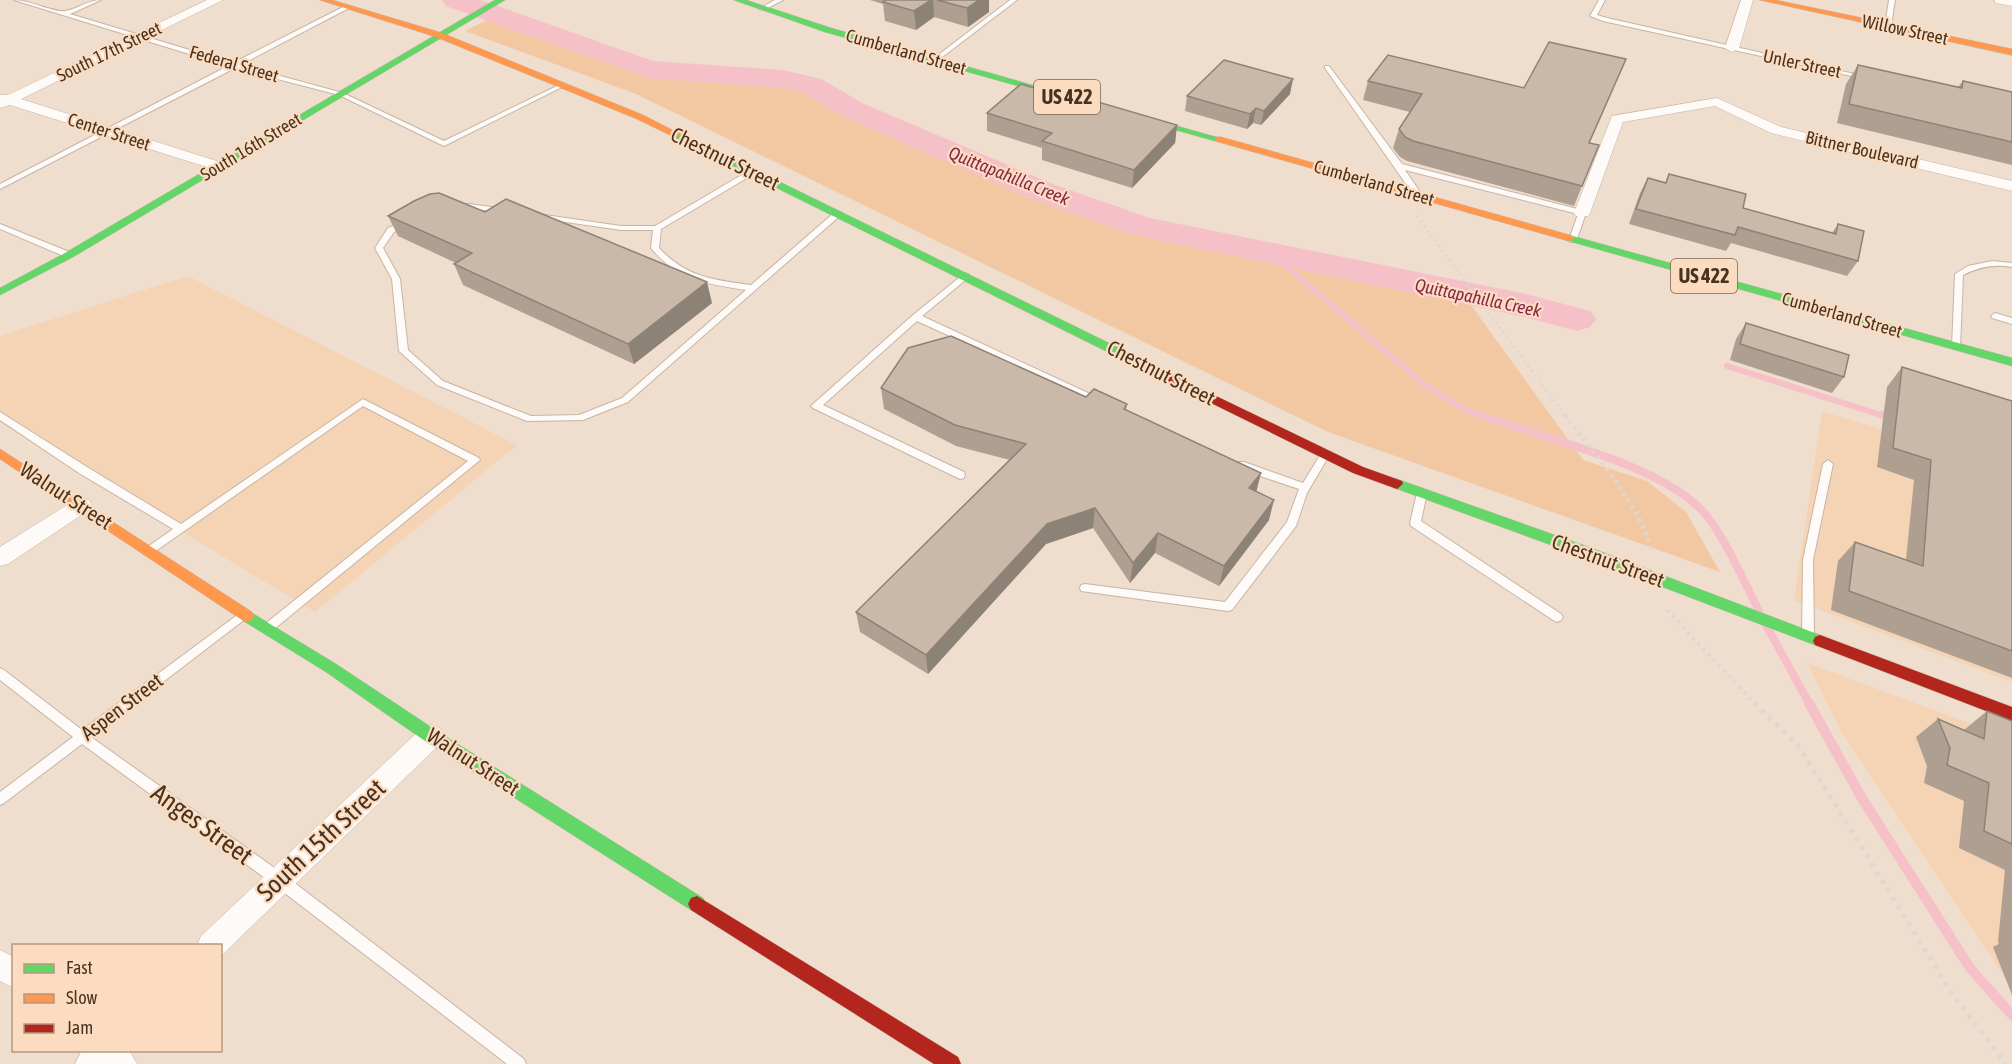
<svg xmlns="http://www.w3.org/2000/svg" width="2012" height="1064" font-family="'Asap Condensed',sans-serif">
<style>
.built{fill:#f5d3b5}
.green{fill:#f2c8a3}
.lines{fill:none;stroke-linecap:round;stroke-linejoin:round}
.stream-far2{stroke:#f5c0c7;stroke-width:6}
.stream-far1{stroke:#f5c0c7;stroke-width:8}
.stream{stroke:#f5c0c7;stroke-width:10}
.river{fill:#f5c0c7;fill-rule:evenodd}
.lane-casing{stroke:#c6b5a5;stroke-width:2}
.street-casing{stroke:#c6b5a5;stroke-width:1}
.fast-casing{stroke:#c6b5a5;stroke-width:1}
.slow-casing{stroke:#c6b5a5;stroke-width:1}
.jam-casing{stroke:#c6b5a5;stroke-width:1}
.path-far2{stroke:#ddd8d3;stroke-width:3;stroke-dasharray:2 4;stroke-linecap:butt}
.path-far1{stroke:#ddd8d3;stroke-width:4;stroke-dasharray:3 4.5;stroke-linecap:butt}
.path{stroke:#ddd8d3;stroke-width:4.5;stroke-dasharray:4 6;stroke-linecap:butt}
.lane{fill:#fdfaf8;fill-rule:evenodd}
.street{fill:#fdfaf8;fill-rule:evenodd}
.fast{fill:#63d668;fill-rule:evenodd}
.slow{fill:#ff974d;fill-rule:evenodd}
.jam{fill:#b3261e;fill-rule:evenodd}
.wall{fill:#ae9f91}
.shaded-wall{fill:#8d8276}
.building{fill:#cab9a9;stroke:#8d8276;stroke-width:1.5}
.labels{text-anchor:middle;stroke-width:4.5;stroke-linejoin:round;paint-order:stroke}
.far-street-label{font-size:18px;fill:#483320;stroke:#fcdcc0}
.far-water-label{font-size:18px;font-style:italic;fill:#862749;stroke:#fcdcc0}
.shield{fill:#fcdcc0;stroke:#7e6650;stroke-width:1.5}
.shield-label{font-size:20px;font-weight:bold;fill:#483320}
.street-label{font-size:21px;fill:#483320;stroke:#fcdcc0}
.near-street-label{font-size:26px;fill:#483320;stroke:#fcdcc0}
</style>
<rect width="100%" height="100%" fill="#efddcd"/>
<g class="built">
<polygon points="188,276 517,445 315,612 0,422 0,336"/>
<polygon points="1822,411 2012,471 2012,682 1794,600"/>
<polygon points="1807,663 2012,739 2012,986 2002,973 1842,733"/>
</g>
<polygon class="green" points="491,18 644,73 786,84 801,88 847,114 1045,200 1138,232 1468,301 1583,460 1647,481 1686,512 1720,572 1328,432 636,94 465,31"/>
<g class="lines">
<g class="stream-far2">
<polyline points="1272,254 1425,385 1462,408 1485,417"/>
<polyline points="1727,366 1887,417"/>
</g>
<g class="stream-far1">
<path d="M 1481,415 C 1542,438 1665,465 1706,515 C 1726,540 1744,581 1759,611"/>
<polyline points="1882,415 1891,418"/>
<polyline points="1767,627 1810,705"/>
</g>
<polyline class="stream" points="1809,703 1863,800 1970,968 2012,1015"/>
<polygon class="river" points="442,0 480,0 653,61 783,70 821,79 864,104 1055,185 1150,218 1526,294 1590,311 1596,319 1590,327 1577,331 1525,317 1130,234 1031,199 842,116 802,92 783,88 649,78 446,6"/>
<defs>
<g id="lane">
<path d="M 14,0 C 29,0 55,13 65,11 C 78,9 87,0 101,0 L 70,14 L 233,63 L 345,6 L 349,6 L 349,8 L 240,65 L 343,93 L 444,141 L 561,84 L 566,85 L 444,146 L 339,95 L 235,68 L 0,189 L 0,184 L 228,66 Z"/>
<polygon points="775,0 783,0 764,10 759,9"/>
<polygon points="1010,0 1017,0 937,61 933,61 933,59"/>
<polygon points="1599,0 1605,0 1597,15 1607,18 1868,77 1865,79 1603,21 1590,16"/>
<polygon points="1889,0 1895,0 1891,26 1888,28 1885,26"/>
<polygon points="1325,66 1329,66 1402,164 1585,211 1586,213 1576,242 1570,242 1569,240 1578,214 1405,170 1422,195 1421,197 1415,197 1325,68"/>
<path d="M 750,170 L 757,172 L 661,229 L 659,248 C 686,277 713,280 751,285 L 835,212 L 841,212 L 842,214 L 628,402 L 583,420 L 527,421 L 437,385 L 399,351 L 392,279 L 375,248 L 388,228 L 406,221 L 409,221 L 409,225 L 394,232 L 383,248 L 400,279 L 408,350 L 443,381 L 531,416 L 579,415 L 622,398 L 746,290 C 707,284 677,280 651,248 L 653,230 L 621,230 L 538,218 L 534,216 L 538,214 L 621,226 L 655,226 Z"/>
<polygon points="469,204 505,209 509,211 505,213 469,208 455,210 451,208 455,206"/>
<polygon points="0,224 72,253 73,255 69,257 66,257 0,229"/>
<path d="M 1992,261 L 2012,263 L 2012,267 C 1995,264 1979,267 1963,275 L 1960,347 L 1959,349 L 1953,349 L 1952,347 L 1955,274 L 1968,266 Z"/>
<polygon points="965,273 968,274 968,278 922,316 1103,400 1105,402 1100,405 1097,404 917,321 823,405 964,472 965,475 964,478 960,479 813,408 811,406 913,315"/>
<polygon points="1995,313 2012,318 2012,324 1992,318 1991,316"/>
<polygon points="363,399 479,458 480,460 273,630 269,632 265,630 263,627 265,624 468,461 363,406 150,555 146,554 145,551 146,548 173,529 79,473 0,420 0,412 87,467 181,524"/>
<polygon points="1325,451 1330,454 1307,493 1296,526 1232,610 1228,611 1081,591 1080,588 1081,585 1085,584 1225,602 1287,522 1299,489 1236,468 1235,465 1236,462 1244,462 1303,483 1322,452"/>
<polygon points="1828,460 1833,464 1813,560 1814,636 1812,639 1808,641 1804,639 1802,636 1803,560 1823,464"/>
<polygon points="1422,489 1427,493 1421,521 1561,614 1563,617 1561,620 1557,622 1553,620 1411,526 1410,523 1417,493"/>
<polygon points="244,610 248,611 250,614 248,617 91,737 283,874 524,1059 526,1064 507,1064 273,884 82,744 4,803 0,805 0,792 73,737 0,680 0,668 4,670 82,730"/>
</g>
<g id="street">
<polygon points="207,0 223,0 21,99 223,163 225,166 223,169 213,169 10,105 0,108 0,95 8,95"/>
<polygon points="1741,0 1753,0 1739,48 1732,52 1725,48"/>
<polygon points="1994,0 2012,0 2012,6 1996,3"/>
<polygon points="1717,98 1781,127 2012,181 2012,191 1771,133 1715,106 1623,122 1590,213 1588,216 1576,216 1574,213 1612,116"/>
<polygon points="82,497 89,500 92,505 89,510 8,564 0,566 0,547 75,500"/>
<polygon points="431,725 440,728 443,736 440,744 221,956 220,946 197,946 201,936 422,728"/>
<polygon points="0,950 14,957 14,988 0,981"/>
<polygon points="82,1050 129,1050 137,1064 75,1064"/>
</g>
<g id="fast">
<polygon points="495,0 505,0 73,257 0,295 0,288 65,253"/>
<polygon points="734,0 746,0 831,28 1223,139 1215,141 825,32"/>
<polygon points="674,133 680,133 1164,370 1166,373 1164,376 1156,376 674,137"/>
<polygon points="1569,235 2012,358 2012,366 1565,240 1564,238"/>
<polygon points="1397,479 1594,549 1825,637 1827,641 1825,645 1820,647 1815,645 1584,557 1392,487 1391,484 1392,481"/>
<polygon points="247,610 336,664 437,731 703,898 706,904 703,910 697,912 691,910 425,741 326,672 242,620 240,616 242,612"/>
</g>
<g id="slow">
<polygon points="320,0 332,0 442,33 643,115 682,135 674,137 637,119 436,37"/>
<polygon points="1760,0 1775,0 2012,49 2012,55"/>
<polygon points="1215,137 1221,137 1573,236 1574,238 1569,241 1565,240 1215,141"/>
<polygon points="0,449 252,612 254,616 252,620 247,622 242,620 0,459"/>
</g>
<g id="jam">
<polygon points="1160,369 1363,467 1402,481 1403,484 1397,489 1353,473 1156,376 1154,373 1156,370"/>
<polygon points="1820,635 2012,707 2012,721 1815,645 1813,641 1815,637"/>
<polygon points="697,896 958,1057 961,1064 934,1064 691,910 688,904 691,898"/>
</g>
</defs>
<use href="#lane" class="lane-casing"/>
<use href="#street" class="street-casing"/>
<use href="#fast" class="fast-casing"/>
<use href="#slow" class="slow-casing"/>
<use href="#jam" class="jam-casing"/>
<polyline class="path-far2" points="1417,216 1566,417"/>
<g class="path-far1">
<path d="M 1565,415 C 1595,456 1640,503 1652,553"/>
<polyline points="1667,610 1756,705"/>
</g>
<polyline class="path" points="1754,703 1798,745 1953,995 2006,1064"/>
<use href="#lane" class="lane"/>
<use href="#street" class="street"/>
<use href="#fast" class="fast"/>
<use href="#slow" class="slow"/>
<use href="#jam" class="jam"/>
</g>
<g class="wall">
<polygon points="870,0 989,0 989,12 968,27 934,17 916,30 885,21 883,4"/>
<polygon points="1388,55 1589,143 1582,186 1574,206 1407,161 1400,157 1393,148 1399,129 1410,112 1363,100 1368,81"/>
<polygon points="1858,65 1958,87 1963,81 2012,92 2012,165 1837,123 1846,84"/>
<polygon points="1290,94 1261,125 1253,123 1247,129 1185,111 1187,96"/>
<polygon points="987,113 1177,125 1175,143 1132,188 1042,160 1042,148 987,131"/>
<polygon points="1669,174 1743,208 1832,233 1838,224 1858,261 1847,276 1731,243 1726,251 1629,224 1640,193 1648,178 1665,183"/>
<polygon points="485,212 712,303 634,364 463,285 454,264 456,263 398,236 388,216"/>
<polygon points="1746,323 1844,377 1832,393 1730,360 1736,339"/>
<polygon points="1902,367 2012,401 2012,678 1831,610 1838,561 1855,542 1906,560 1914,480 1877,467 1887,387"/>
<polygon points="881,388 1086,397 1127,404 1126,410 1256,491 1269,520 1219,586 1155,553 1130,583 1093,528 1046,544 928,674 860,632 856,612 1010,460 956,446 884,409"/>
<polygon points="1987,711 2012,721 2012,995 1993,947 1999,944 1998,942 2005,870 1959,848 1964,801 1924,783 1927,766 1916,737 1938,719 1964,730"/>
</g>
<g class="shaded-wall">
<polygon points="931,0 933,0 934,17 916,30 914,11"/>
<polygon points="979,0 989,0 989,12 968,27 967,8"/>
<polygon points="1293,79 1290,94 1261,125 1264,111"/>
<polygon points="1256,108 1253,123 1247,129 1250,114"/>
<polygon points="1177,125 1175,143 1132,188 1134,170"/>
<polygon points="707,282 712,303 634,364 628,344"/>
<polygon points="1261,473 1256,493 1249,488"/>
<polygon points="1274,500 1269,520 1219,586 1224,566"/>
<polygon points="1095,508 1093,528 1046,544 928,674 926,655 1047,524"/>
<polygon points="1158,533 1155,553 1130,583 1133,563"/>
</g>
<g class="building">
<polygon points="886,0 931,0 914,11 883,2"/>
<polygon points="937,0 979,0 967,8"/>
<polygon points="1549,42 1626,59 1589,143 1599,145 1582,186 1413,141 1405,137 1399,129 1422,94 1368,81 1388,55 1524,88"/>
<polygon points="1224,60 1293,79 1264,111 1256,108 1250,114 1187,96"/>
<polygon points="1858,65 1962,88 1963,81 2012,92 2012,142 1849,104"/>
<polygon points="1021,84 1084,103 1088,99 1177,125 1134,170 1042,141 1052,133 987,113"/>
<polygon points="1669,174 1746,194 1743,208 1836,234 1838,224 1864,231 1858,261 1738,227 1735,235 1636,209 1648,178 1666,183"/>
<polygon points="439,193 485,212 506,199 707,282 628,344 454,264 472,253 388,216 414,201 430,194"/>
<polygon points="1746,323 1849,355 1844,377 1740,344"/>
<polygon points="951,336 1086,397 1094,389 1127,404 1124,409 1261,473 1249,488 1274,500 1224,566 1158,533 1133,563 1095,508 1047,524 926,655 856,612 1026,444 955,425 881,388 908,348"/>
<polygon points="1902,367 2012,401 2012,651 1849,591 1855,542 1923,566 1931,460 1893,448"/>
<polygon points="1987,711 2012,721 2012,844 1984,831 1989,783 1947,765 1950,748 1938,719 1984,739"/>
</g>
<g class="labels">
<g class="far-street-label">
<text transform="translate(1905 30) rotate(12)" y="6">Willow Street</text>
<text transform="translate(109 52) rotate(-26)" y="6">South 17th Street</text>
<text transform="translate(906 52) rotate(16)" y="6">Cumberland Street</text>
<text transform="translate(234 64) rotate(16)" y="6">Federal Street</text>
<text transform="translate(1802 64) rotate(12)" y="6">Unler Street</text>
<text transform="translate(109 132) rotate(18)" y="6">Center Street</text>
<text transform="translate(251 147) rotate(-31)" y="6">South 16th Street</text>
<text transform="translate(1862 150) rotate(13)" y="6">Bittner Boulevard</text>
<text transform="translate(1374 183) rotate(16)" y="6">Cumberland Street</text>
<text transform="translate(1842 315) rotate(16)" y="6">Cumberland Street</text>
</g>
<g class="far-water-label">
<text transform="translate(1009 176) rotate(22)" y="6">Quittapahilla Creek</text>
<text transform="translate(1478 298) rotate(12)" y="6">Quittapahilla Creek</text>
</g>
<g class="shield">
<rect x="1034" y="80" width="66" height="34" rx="4.5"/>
<rect x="1671" y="259" width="66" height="34" rx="4.5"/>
</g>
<g class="shield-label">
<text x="1067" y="104">US 422</text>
<text x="1704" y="283">US 422</text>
</g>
<g class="street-label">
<text transform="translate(725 159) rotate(26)" y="7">Chestnut Street</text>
<text transform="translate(1161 373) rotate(27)" y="7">Chestnut Street</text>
<text transform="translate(66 496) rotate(33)" y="7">Walnut Street</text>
<text transform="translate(1608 561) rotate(20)" y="7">Chestnut Street</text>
<text transform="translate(122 707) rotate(-37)" y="7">Aspen Street</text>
<text transform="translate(473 762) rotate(33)" y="7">Walnut Street</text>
</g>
<g class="near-street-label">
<text transform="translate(202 824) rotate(36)" y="9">Anges Street</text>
<text transform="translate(321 840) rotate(-43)" y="9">South 15th Street</text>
</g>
</g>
<rect x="12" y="944" width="210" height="108" fill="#fcdcc0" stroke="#b49880" stroke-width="1.5"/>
<rect x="24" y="964" width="30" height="9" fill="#63d668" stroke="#b49880" stroke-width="1.5"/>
<text x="66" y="974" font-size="18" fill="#483320">Fast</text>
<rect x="24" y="994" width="30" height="9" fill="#ff974d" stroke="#b49880" stroke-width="1.5"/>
<text x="66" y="1004" font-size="18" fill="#483320">Slow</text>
<rect x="24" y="1024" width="30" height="9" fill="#b3261e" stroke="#b49880" stroke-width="1.5"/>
<text x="66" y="1034" font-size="18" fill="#483320">Jam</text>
</svg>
